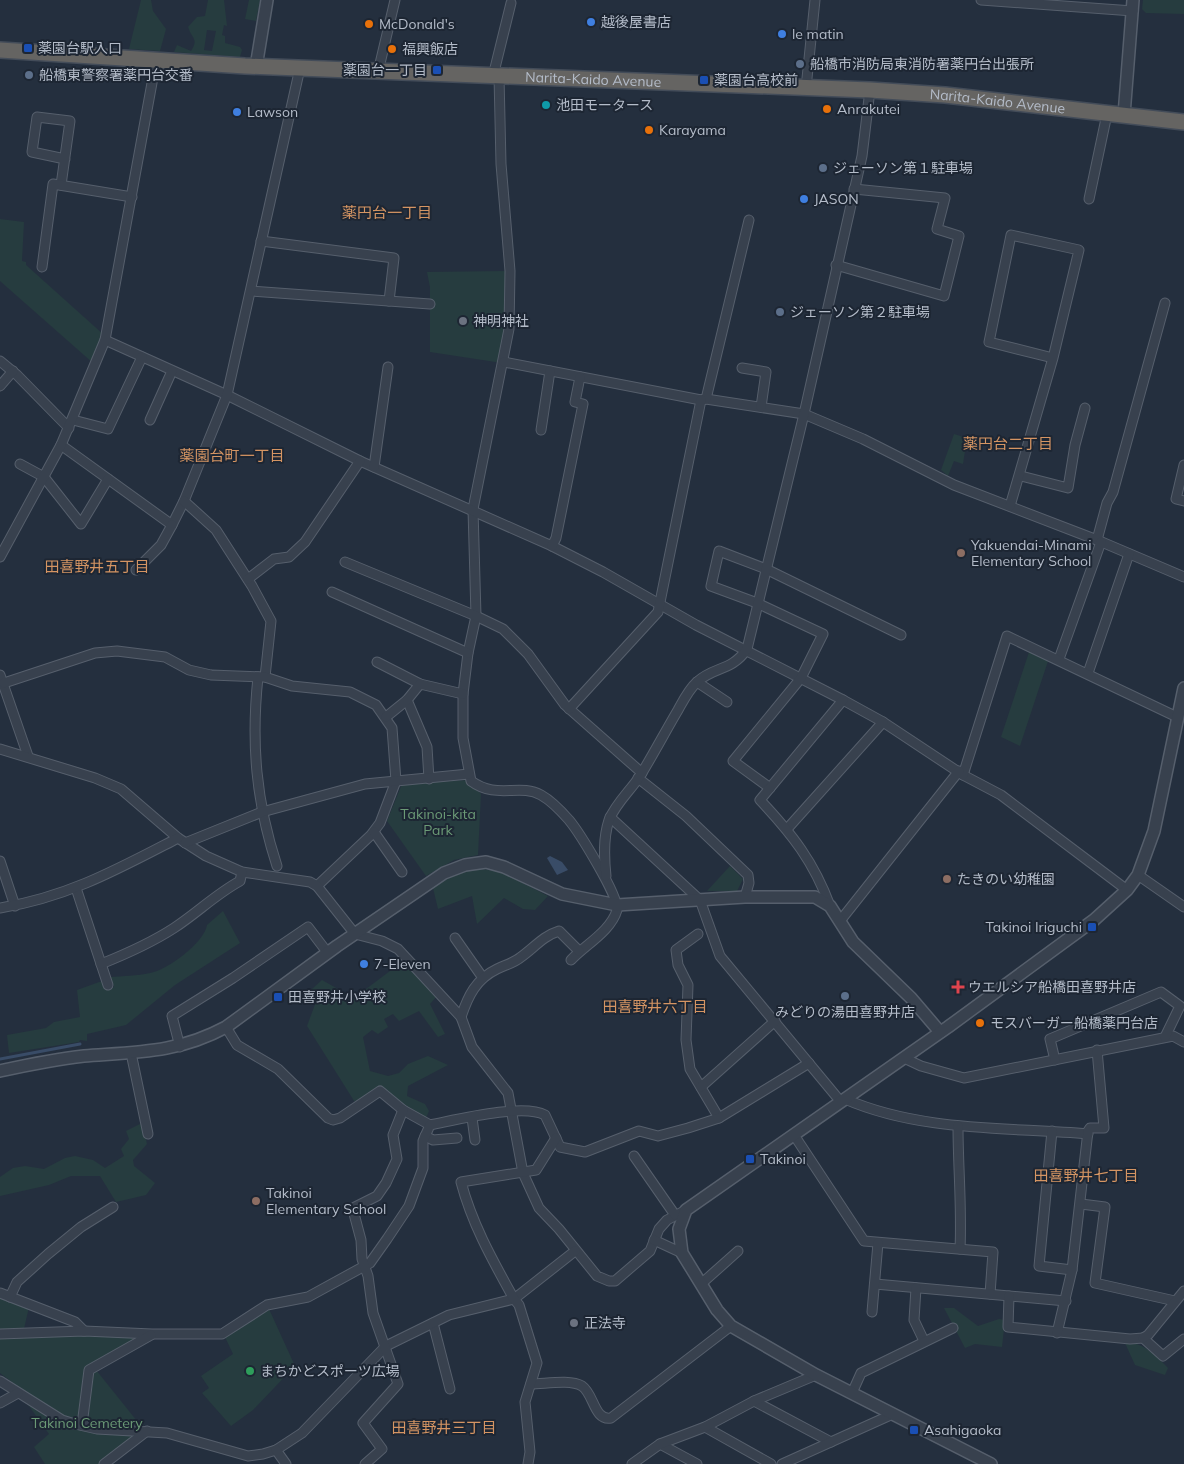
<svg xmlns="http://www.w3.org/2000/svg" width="1184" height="1464" font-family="Mulish,'Noto Sans JP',sans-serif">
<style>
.green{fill:#263c3f;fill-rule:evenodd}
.water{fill:#394c67}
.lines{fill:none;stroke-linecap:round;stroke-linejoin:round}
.stream{stroke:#394c67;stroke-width:3}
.minor-casing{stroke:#565f6c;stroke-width:11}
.tertiary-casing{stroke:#565f6c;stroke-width:14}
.trunk-casing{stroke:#434c59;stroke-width:18}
.minor{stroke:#38414e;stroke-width:9}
.tertiary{stroke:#38414e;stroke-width:11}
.trunk{stroke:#656462;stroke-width:15}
.shop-dot{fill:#3f7fe0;stroke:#1d2633;stroke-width:2}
.food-dot{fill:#e8710a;stroke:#1d2633;stroke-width:2}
.transit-dot{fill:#1a4fb4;stroke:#1d2633;stroke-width:2}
.service-dot{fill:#5c6f8a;stroke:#1d2633;stroke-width:2}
.culture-dot{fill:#0f9aa8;stroke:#1d2633;stroke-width:2}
.worship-dot{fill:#6b7280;stroke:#1d2633;stroke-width:2}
.education-dot{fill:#8d6e63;stroke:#1d2633;stroke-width:2}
.health-dot{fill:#e0444e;stroke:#1d2633;stroke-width:2}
.leisure-dot{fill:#2e9e5b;stroke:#1d2633;stroke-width:2}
.labels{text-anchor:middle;stroke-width:4;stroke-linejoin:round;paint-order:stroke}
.poi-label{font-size:14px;fill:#b4bcc9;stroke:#1d2633;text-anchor:start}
.street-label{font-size:14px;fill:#b4bcc9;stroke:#1d2633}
.park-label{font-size:14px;fill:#6b9a76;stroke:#1d2633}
.neighbourhood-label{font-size:15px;fill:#d59563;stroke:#1d2633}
</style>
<rect width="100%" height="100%" fill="#242f3e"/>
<g class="green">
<polygon points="141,0 151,0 153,11 166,29 160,51 129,49"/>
<path d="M 208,0 L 224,0 L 227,26 L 224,25 L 222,35 L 225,36 L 225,43 L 240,47 L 242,50 L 240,57 L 174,52 L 177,45 L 191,51 C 199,39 192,39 188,27 L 197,17 L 205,16 ZM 207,30 L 216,31 L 212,51 L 204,50 Z"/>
<polygon points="249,0 260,0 256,21 245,19"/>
<polygon points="1143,0 1184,0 1184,14 1146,13 1142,9"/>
<polygon points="0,219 24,222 22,261 26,262 26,265 104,335 93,363 0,281"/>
<polygon points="506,271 506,329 502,363 430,352 430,287 427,272"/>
<polygon points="954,434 967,438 963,464 954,461 948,476 941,470"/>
<polygon points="1030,649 1049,658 1020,746 1001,737"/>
<polygon points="468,780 481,794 478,855 454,860 426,876 387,821 402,784"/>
<polygon points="730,866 743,879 737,891 707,891"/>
<polygon points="476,868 501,872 548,896 535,910 523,909 504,898 477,924 472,896 438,909 433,888 457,873"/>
<path d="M 223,911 L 240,943 L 175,985 L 126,1025 L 87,1034 L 87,1041 L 80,1040 L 79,1042 L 9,1053 L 7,1035 L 46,1028 L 54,1022 L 80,1017 L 77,990 L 102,981 L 106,990 L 114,987 L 110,977 C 123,976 137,976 150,973 C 166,971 205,942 207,925 Z"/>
<polygon points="402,962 437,996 430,1004 445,1034 438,1037 419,1011 399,1021 393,1014 384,1019 388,1027 378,1034 372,1030 363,1037 370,1071 388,1076 399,1073 408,1064 428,1056 448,1065 408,1086 407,1096 425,1104 429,1111 426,1118 406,1107 380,1087 356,1104 307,1026 317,999 311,990 322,980 354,998"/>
<polygon points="142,1123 147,1144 133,1160 134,1166 155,1183 146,1195 116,1202 100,1176 71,1176 49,1185 0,1196 0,1177 13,1168 25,1166 44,1169 65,1158 75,1156 93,1160 105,1168 124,1156 121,1149 129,1139 126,1131"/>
<polygon points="0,1296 29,1307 23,1333 141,1336 92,1365 141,1426 137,1438 99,1464 45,1464 34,1447 49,1434 12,1382 0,1373"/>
<polygon points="944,1308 954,1308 978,1326 999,1319 1005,1320 1002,1347 975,1344 965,1348"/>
<polygon points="269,1309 295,1366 253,1410 231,1426 202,1393 209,1388 201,1376 233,1354 225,1337"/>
<path d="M 1129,1342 C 1147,1345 1156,1356 1168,1368 L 1165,1375 L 1135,1365 L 1125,1343 Z"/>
</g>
<polygon class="water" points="550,856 562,862 568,870 557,875 547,858"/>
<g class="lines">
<polyline class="stream" points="0,1059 80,1044"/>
<defs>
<g id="minor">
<polyline points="981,0 1133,11"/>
<polyline points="378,72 395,0"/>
<polyline points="493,76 511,3"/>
<path d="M 499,76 L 501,164 L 510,271 L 509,329 L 473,509 L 476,616 L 468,653 L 463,694 L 463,738 L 471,781 C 497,800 519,783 541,795 C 550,800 562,812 569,820 C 579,832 620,898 617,910 C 611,931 585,945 571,960"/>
<polyline points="806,88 815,0"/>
<polyline points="61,185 70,121 37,117 32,152 65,159"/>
<polyline points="1089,199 1107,114"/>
<polyline points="261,241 394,258 389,301"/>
<polyline points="836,265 944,296 959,236 937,229 945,198 854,189"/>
<polyline points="42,267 53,184 132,197"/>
<polyline points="252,291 430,304"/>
<polyline points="105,340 227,395 360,461 552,546 603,572 696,625 843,700 883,722 963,775 1001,795 1127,890"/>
<polyline points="0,361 17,375 69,428"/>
<polyline points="504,362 701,400 706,399 804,414 863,439 954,485 1097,540 1184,577"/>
<polyline points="742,368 766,372 761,407"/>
<polyline points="0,386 13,371"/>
<polyline points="706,399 749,220"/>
<polyline points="73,420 108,429 142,357"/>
<polyline points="150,420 172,371"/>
<polyline points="541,430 550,371"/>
<polyline points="61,445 172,525 184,501 227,395 300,68"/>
<polyline points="20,464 44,477 81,524 108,479"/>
<polyline points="1184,465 1176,499 1184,501"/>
<polyline points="374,467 388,367"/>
<polyline points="1021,476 1068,488 1075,445 1085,408"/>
<polyline points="184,501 216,530 252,586 271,621 265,677"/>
<polyline points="1010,506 1053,358 1079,250 1011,235 989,342 1053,358"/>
<polyline points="1097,540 1107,503 1113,492 1165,303"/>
<polyline points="552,546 556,538 583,404 575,402 580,377"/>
<polyline points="0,557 61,445 105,340 156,61"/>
<polyline points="345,562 476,616 503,629 528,654 565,705 642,773"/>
<polyline points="136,570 161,545 172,525"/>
<polyline points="248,579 274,559 289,557 305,542 360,461"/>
<polyline points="332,592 468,653"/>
<polyline points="1059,659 1101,542"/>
<polyline points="377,662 420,684"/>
<polyline points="1088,673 1129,554"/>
<polyline points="0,675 28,756"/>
<path d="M 258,677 C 251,743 256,802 277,866"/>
<polyline points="697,682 727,702"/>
<polyline points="4,683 95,653 117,651 165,657 189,670 211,675 265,677 292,686 350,692 376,705 392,728 396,781 380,823 371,835 317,886"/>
<polyline points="407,700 427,747 429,779"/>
<polyline points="569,709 658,612 701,400"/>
<polyline points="386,717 407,700 420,684 463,694"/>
<polyline points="0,749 95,778 121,789 178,838 206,856 242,872 310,882 317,886 355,934 382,941 398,949 461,1017 472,1047 508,1093 523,1173 539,1208 559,1229 597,1276 609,1281 615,1281 650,1251 659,1229 667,1220 686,1210"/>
<polyline points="963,775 1007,636 1177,717"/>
<polyline points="638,778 686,816 748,875 749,883 745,897"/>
<polyline points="770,788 733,761 801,678 823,634 757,603 711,586 719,551 766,569 901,635"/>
<polyline points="610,817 700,900 720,956 841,1102"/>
<polyline points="787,829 883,722"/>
<polyline points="374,832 402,872"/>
<polyline points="185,843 262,812 365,784 469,774"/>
<polyline points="0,861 15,906"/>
<polyline points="1138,875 1184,907"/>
<path d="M 606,876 C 604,857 603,838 609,820 C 616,803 630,791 640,776 C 653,755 665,732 678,710 C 683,701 689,689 697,682 C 714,666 731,672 747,649 L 804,414 L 862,156 L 870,90"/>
<polyline points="76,888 108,985"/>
<path d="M 830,906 C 814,862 792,834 760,800 L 843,700"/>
<path d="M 0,908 C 68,897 118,869 178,838"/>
<polyline points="840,921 959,771"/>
<polyline points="698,934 676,950 678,965 688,985 686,1040 690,1069 719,1118"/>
<polyline points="455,938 483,978"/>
<path d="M 101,964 C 126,954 151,943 174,928 C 197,913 216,894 240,881 L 242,872"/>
<path d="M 461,1017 C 468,996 476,979 497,969 C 505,965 514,963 521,957 C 535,947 543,936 559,931 L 579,951"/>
<polyline points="226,1027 237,1045 278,1069 328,1118 333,1120 340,1118 380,1091 403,1110 430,1125"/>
<polyline points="180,1047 172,1016 233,978 308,927 327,952"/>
<polyline points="131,1053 148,1134"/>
<polyline points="904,1058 921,1066 964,1078 1173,1036 1184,1042"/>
<polyline points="1055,1060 1050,1039 1161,992 1180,1006 1165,1037"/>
<polyline points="701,1087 775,1021"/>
<path d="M 845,1099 C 921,1132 1007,1127 1088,1134"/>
<polyline points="472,1118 475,1140"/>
<path d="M 958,1126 C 958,1167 962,1208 960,1249"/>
<polyline points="1052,1131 1039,1266 1072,1270"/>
<polyline points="794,1135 864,1241 993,1252 990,1294"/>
<polyline points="425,1136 433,1140 457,1138"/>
<polyline points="634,1156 675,1215"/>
<polyline points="1081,1204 1105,1207 1095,1283 1175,1301"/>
<polyline points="654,1240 682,1253"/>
<polyline points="701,1284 738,1251"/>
<polyline points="875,1284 1066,1301"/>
<polyline points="916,1288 914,1320 924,1341"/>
<polyline points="0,1293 75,1322 84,1331"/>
<polyline points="1009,1296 1008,1327 1130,1339 1143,1338 1163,1356 1184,1339"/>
<polyline points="10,1297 17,1282 48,1254 81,1227 113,1207"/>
<polyline points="872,1312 878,1243"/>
<polyline points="433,1323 450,1389"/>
<polyline points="1057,1333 1072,1270 1088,1131 1090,1128 1104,1128 1097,1050"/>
<path d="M 0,1334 L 84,1331 L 152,1334 L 222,1334 L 267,1305 L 308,1297 L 370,1263 L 387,1239 L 409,1206 L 423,1168 L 423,1141 L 430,1125 C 456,1120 523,1103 545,1115 L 560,1147 L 585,1152 L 639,1131 L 658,1136 L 688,1128 L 719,1118 L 809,1063"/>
<polyline points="1143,1338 1148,1335 1184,1291"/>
<polyline points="0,1381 62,1420 75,1424 97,1429 167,1433 248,1456 263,1454 276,1450 302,1433 386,1346 449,1315 514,1299 575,1251"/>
<path d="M 531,1384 C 545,1384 570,1379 582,1386 C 594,1394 594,1421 611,1418 L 731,1326"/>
<polyline points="852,1393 861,1373 953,1328"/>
<polyline points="754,1401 831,1442"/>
<polyline points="0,1403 18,1393"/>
<polyline points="82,1425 89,1370 151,1335"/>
<polyline points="705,1427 771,1464"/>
<polyline points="660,1444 697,1464"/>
<polyline points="276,1450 286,1464"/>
<polyline points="104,1464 147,1431"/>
<polyline points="365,1464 382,1449 363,1423 398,1384 373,1313 368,1276 362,1259 361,1240 353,1210 355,1207 377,1196 386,1183 397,1159 393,1135 403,1110"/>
<path d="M 528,1464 L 530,1452 L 525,1402 L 537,1363 L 519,1305 L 514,1299 C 493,1261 472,1224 461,1182 L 536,1170 L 556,1138"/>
<polyline points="632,1464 660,1444 705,1427 754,1401 816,1375"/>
<polyline points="782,1464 893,1414"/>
</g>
<g id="tertiary">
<polyline points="256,67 267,0"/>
<polyline points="1124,115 1133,0"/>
<path d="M 0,1071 C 27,1065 56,1059 84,1056 C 137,1052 178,1053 226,1027 L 337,946 L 444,873 L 465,865 L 486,862 L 504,867 L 562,894 L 617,905 L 745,897 L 815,897 L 830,906 L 853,942 L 911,998 L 940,1032"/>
<polyline points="991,1464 816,1375 731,1326 717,1310 682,1253 679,1229 686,1210 948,1027 1094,920 1127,890 1138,875 1154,831 1184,688"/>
</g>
<g id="trunk">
<path id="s1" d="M 0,50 L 245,66 L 870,90 L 945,95 L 1184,122"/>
</g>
</defs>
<use href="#minor" class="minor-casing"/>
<use href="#tertiary" class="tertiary-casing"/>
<use href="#trunk" class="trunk-casing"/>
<use href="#minor" class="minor"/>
<use href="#tertiary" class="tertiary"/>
<use href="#trunk" class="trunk"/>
</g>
<g class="shop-dot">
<circle cx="591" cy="22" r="5"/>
<circle cx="782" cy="34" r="5"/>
<circle cx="237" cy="112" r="5"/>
<circle cx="804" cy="199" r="5"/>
<circle cx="364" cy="964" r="5"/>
</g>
<g class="food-dot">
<circle cx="369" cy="24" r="5"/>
<circle cx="392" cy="49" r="5"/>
<circle cx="827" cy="109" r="5"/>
<circle cx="649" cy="130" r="5"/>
<circle cx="980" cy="1023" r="5"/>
</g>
<g class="transit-dot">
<rect x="23" y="43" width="10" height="10" rx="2.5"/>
<rect x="432" y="65" width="10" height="10" rx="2.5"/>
<rect x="699" y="75" width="10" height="10" rx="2.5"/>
<rect x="1087" y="922" width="10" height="10" rx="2.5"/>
<rect x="273" y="992" width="10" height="10" rx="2.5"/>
<rect x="745" y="1154" width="10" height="10" rx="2.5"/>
<rect x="909" y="1425" width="10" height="10" rx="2.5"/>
</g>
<g class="service-dot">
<circle cx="800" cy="64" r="5"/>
<circle cx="29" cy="75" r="5"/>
<circle cx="823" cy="168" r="5"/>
<circle cx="780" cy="312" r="5"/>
<circle cx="845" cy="996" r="5"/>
</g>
<circle class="culture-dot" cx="546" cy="105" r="5"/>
<g class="worship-dot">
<circle cx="463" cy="321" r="5"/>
<circle cx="574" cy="1323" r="5"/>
</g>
<g class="education-dot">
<circle cx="961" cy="553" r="5"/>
<circle cx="947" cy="879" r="5"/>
<circle cx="256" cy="1201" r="5"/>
</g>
<path class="health-dot" d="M955.5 979.5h5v5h5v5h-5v5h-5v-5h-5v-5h5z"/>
<circle class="leisure-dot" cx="250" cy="1371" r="5"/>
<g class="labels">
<g class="poi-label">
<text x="601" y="27">越後屋書店</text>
<text x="379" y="29">McDonald's</text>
<text x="792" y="39">le matin</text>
<text x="38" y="53">薬園台駅入口</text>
<text x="402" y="54">福興飯店</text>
<text x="810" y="69">船橋市消防局東消防署薬円台出張所</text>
<text x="427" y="75" text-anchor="end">薬園台一丁目</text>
<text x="39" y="80">船橋東警察署薬円台交番</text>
<text x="714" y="85">薬園台高校前</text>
<text x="556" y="110">池田モータース</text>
<text x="837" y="114">Anrakutei</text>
<text x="247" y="117">Lawson</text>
<text x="659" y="135">Karayama</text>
<text x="833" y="173">ジェーソン第１駐車場</text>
<text x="814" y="204">JASON</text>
<text x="790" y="317">ジェーソン第２駐車場</text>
<text x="473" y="326">神明神社</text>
<text x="971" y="550">Yakuendai-Minami<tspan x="971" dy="16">Elementary School</tspan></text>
<text x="957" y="884">たきのい幼稚園</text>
<text x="1082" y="932" text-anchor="end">Takinoi Iriguchi</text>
<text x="374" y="969">7-Eleven</text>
<text x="968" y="992">ウエルシア船橋田喜野井店</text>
<text x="288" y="1002">田喜野井小学校</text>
<text x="845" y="1017" text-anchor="middle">みどりの湯田喜野井店</text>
<text x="990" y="1028">モスバーガー船橋薬円台店</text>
<text x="760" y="1164">Takinoi</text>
<text x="266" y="1198">Takinoi<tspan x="266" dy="16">Elementary School</tspan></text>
<text x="584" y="1328">正法寺</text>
<text x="260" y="1376">まちかどスポーツ広場</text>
<text x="924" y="1435">Asahigaoka</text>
</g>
<g class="street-label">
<text dy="5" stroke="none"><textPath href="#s1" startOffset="594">Narita-Kaido Avenue</textPath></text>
<text dy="5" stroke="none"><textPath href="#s1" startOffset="999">Narita-Kaido Avenue</textPath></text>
</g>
<g class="park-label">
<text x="438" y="819">Takinoi-kita<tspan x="438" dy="16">Park</tspan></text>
<text x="87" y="1428">Takinoi Cemetery</text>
</g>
<g class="neighbourhood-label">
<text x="387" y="218">薬円台一丁目</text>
<text x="1008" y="449">薬円台二丁目</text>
<text x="232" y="461">薬園台町一丁目</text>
<text x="97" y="572">田喜野井五丁目</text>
<text x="655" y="1012">田喜野井六丁目</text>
<text x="1086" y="1181">田喜野井七丁目</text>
<text x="444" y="1433">田喜野井三丁目</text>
</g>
</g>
</svg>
